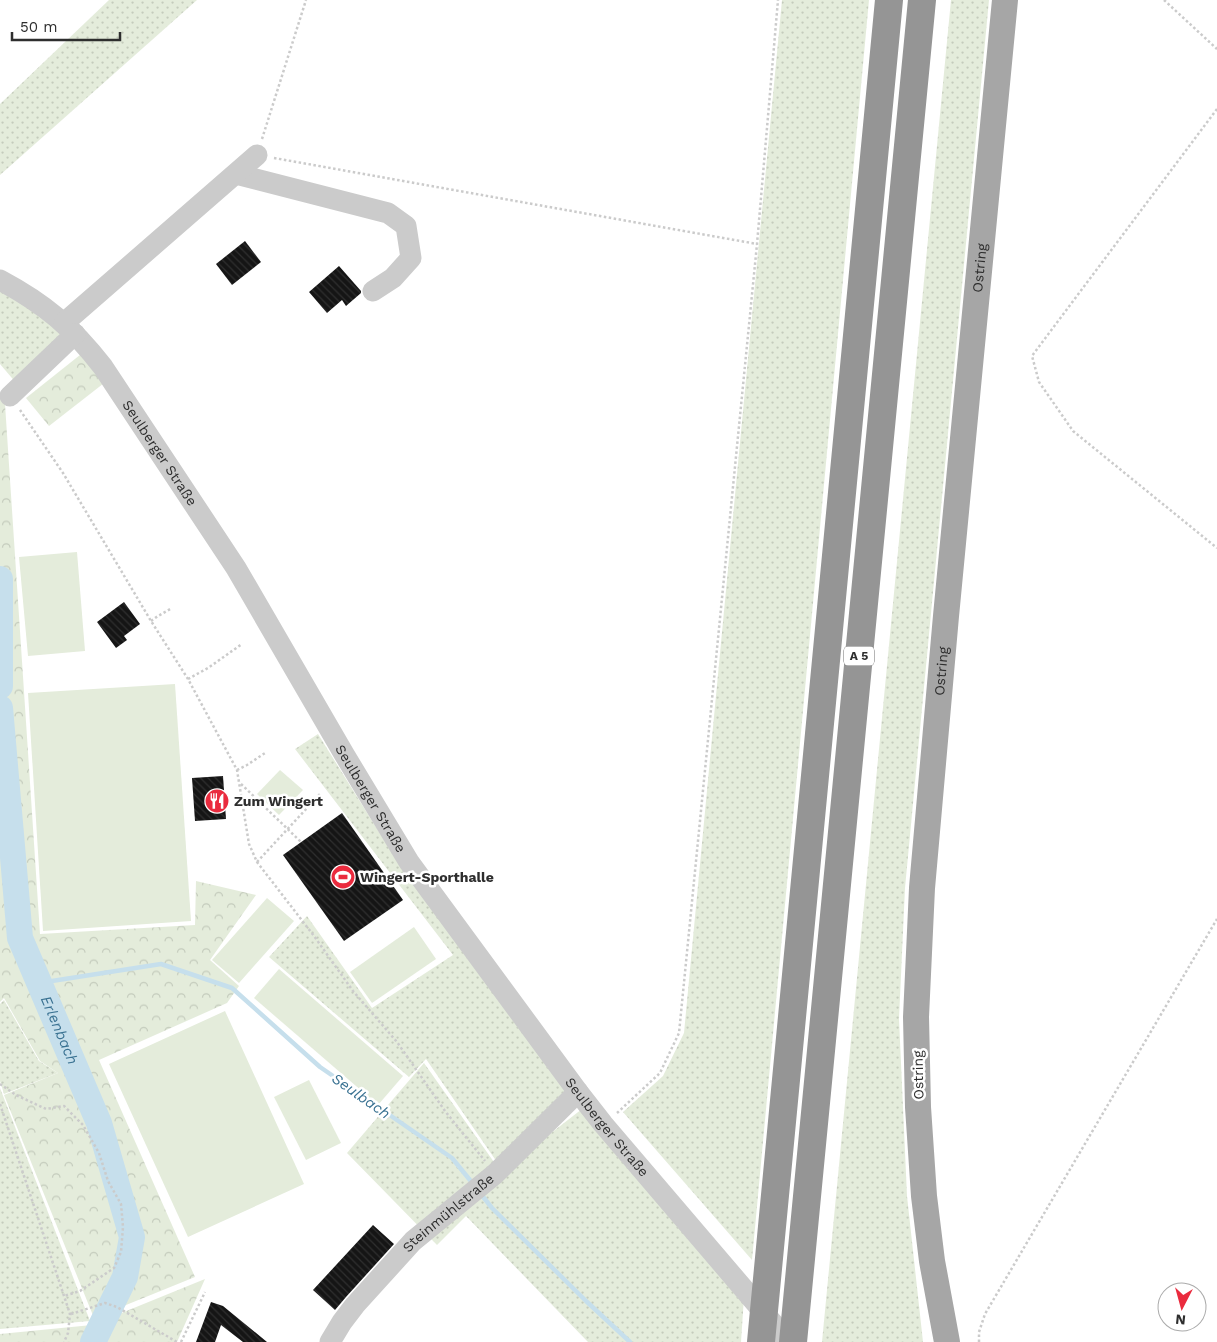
<svg xmlns="http://www.w3.org/2000/svg" width="1217" height="1342" font-family="'Work Sans',sans-serif">
<style>
.grass{fill:url(#grass-dots)}
.forest{fill:url(#forest-crowns)}
.pitch{fill:#e4ecdb}
.lines{fill:none;stroke-linecap:round;stroke-linejoin:round}
.stream{stroke:#c6dfec;stroke-width:4.5}
.river{stroke:#c6dfec;stroke-width:26}
.building{fill:url(#building-back-hatch)}
.path{stroke:#cbcbcb;stroke-width:2.5;stroke-dasharray:2.5 2.5;stroke-linecap:butt}
.minor{stroke:#cbcbcb;stroke-width:21}
.major{stroke:#a6a6a6;stroke-width:26}
.highway{stroke:#959595;stroke-width:28}
.labels{text-anchor:middle;stroke-width:5;stroke-linejoin:round;paint-order:stroke}
.shield{fill:#fff;stroke:#6d6d6d;stroke-width:1}
.shield-label{font-size:12px;font-weight:bold;fill:#2e2e2e}
.street-label{font-size:14px;fill:#2e2e2e;stroke:#fff}
.poi-label{font-size:14px;font-weight:bold;fill:#2e2e2e;stroke:#fff;text-anchor:start}
.water-label{font-size:15px;font-style:italic;fill:#3a7292;stroke:#fff}
</style>
<defs>
<pattern id="grass-dots" width="8" height="8" patternUnits="userSpaceOnUse" patternTransform="scale(1.25)"><rect width="8" height="8" fill="#e4ecdb"/><path d="M2 2h.1M6 6h.1" fill="none" stroke="#c4cbbc" stroke-width="1.8" stroke-linecap="round"/></pattern>
<pattern id="forest-crowns" width="20" height="18" patternUnits="userSpaceOnUse" patternTransform="scale(1.25)"><rect width="20" height="18" fill="#e4ecdb"/><path d="M2 6a3 3 0 1 1 6 0M12 15a3 3 0 1 1 6 0" fill="none" stroke="#c4cbbc"/></pattern>
<pattern id="building-back-hatch" width="6" height="6" patternUnits="userSpaceOnUse" patternTransform="scale(1.25)"><rect width="6" height="6" fill="#151515"/><path d="M-1 5l2 2M0 0l6 6M5-1l2 2" fill="none" stroke="#2f2f2f"/></pattern>
</defs>
<rect width="100%" height="100%" fill="#fff"/>
<g class="grass">
<polygon points="109,0 197,0 0,175 0,104"/>
<polygon points="782,0 869,0 752,1260 623,1112 663,1076 684,1033"/>
<polygon points="951,0 989,0 905,888 899,1019 907,1196 923,1342 822,1342"/>
<polygon points="0,272 78,327 17,384 0,364"/>
<polygon points="318,734 402,869 571,1095 501,1168 426,1059 409,1077 269,957 307,916 372,1008 453,955 295,749"/>
<polygon points="4,1000 39,1061 58,1073 4,1094 0,1081 0,1004"/>
<polygon points="424,1063 501,1172 582,1109 744,1297 741,1342 588,1342 466,1216 437,1245 347,1153"/>
<polygon points="0,1088 90,1321 0,1329"/>
</g>
<g class="forest">
<polygon points="85,351 108,380 49,426 26,398"/>
<polygon points="0,397 5,404 40,934 195,925 196,881 256,895 210,960 239,986 227,1003 99,1060 195,1277 94,1318 4,1095 58,1073 40,1061 4,998 0,1002"/>
<polygon points="205,1279 177,1342 0,1342 0,1334 92,1325"/>
</g>
<g class="pitch">
<polygon points="77,552 85,651 28,656 19,557"/>
<polygon points="175,684 191,921 43,931 28,693"/>
<polygon points="280,770 303,790 279,815 257,794"/>
<polygon points="267,898 294,921 239,983 212,960"/>
<polygon points="414,927 436,959 372,1003 350,972"/>
<polygon points="279,969 403,1076 378,1105 254,998"/>
<polygon points="225,1011 304,1184 188,1237 109,1064"/>
<polygon points="309,1080 341,1143 306,1160 274,1097"/>
</g>
<g class="lines">
<g class="stream">
<polyline points="39,983 161,964 232,988 320,1067 452,1158 474,1185"/>
<polyline points="480,1193 492,1208 586,1301 630,1342"/>
</g>
<g class="river">
<polyline points="0,579 0,686"/>
<path id="s1" d="M 0,708 L 20,938 L 99,1123 L 132,1237 L 125,1277 L 93,1342"/>
</g>
</g>
<g class="building">
<polygon points="245,241 261,262 232,285 216,264"/>
<polygon points="339,266 361,291 361,293 346,306 342,300 327,313 309,292"/>
<polygon points="124,602 140,624 124,636 127,640 116,648 97,622"/>
<polygon points="223,776 226,819 195,821 192,778"/>
<polygon points="342,813 403,900 344,941 283,855"/>
<polygon points="373,1225 394,1244 346,1297 335,1310 313,1290"/>
<polygon points="211,1302 223,1306 267,1342 243,1342 221,1325 215,1342 196,1342"/>
</g>
<g class="lines">
<g class="path">
<polyline points="1164,0 1217,49"/>
<polyline points="1217,109 1032,356 1039,382 1073,431 1217,548"/>
<polyline points="262,139 306,0"/>
<polyline points="274,158 757,244"/>
<polyline points="20,410 63,473 151,621 188,679 237,770 249,844 257,862 314,936 353,991 397,1042 445,1111 485,1161"/>
<polyline points="151,621 158,616 172,608"/>
<polyline points="188,679 208,668 242,644"/>
<polyline points="237,770 247,765 265,753"/>
<polyline points="241,784 301,842"/>
<polyline points="257,862 320,794"/>
<polyline points="0,1084 16,1095 46,1109 64,1106 83,1125 99,1153 108,1181 121,1204 123,1227 121,1252 114,1268 80,1291 64,1296"/>
<polyline points="0,1104 70,1314 68,1333 64,1342"/>
<polyline points="617,1113 660,1073 679,1033 757,244 778,0"/>
<polyline points="71,1314 105,1303 117,1307 177,1342"/>
<polyline points="181,1342 205,1292"/>
<polyline points="979,1342 979,1332 985,1314 1217,919"/>
</g>
<g class="minor">
<polyline points="236,174 388,213 406,226 411,258 393,278 373,291"/>
<path id="s2" d="M 0,280 C 45,304 72,327 103,367 L 236,568 L 344,754 L 409,862 L 578,1092 L 603,1124 L 789,1342"/>
<polyline points="64,323 257,155"/>
<polyline points="10,396 75,334"/>
<path id="s3" d="M 330,1342 L 342,1322 L 355,1305 L 413,1241 L 495,1174 L 578,1092"/>
</g>
<path class="major" id="s4" d="M 947,1342 L 932,1261 L 924,1196 L 918,1107 L 916,1017 L 922,888 L 946,616 L 1005,0"/>
<g class="highway">
<polyline points="761,1342 889,0"/>
<polyline points="793,1342 922,0"/>
</g>
</g>
<defs>
<symbol id="restaurant-disc" viewBox="-11 -11 22 22"><circle r="9.5" fill="#ea2b3e" stroke="#fff"/><path d="M-5-6h1v4h1v-4h1v4h1v-4h1v5L-1.5 .5V6h-2V.5L-5-1ZM5-6V6H3V1.5H1.5Q1.5-4 5-6Z" fill="#fff"/></symbol>
<symbol id="stadium-disc" viewBox="-11 -11 22 22"><circle r="9.5" fill="#ea2b3e" stroke="#fff"/><path d="M0-5a6.5 5 0 1 0 0 10a6.5 5 0 1 0 0-10ZM-3.5-1.8h7v3.6h-7Z" fill="#fff"/></symbol>
</defs>
<g fill-rule="evenodd">
<use href="#restaurant-disc" x="203" y="787" width="28" height="28"/>
<use href="#stadium-disc" x="329" y="863" width="28" height="28"/>
</g>
<g class="labels">
<rect class="shield" x="844" y="646.5" width="30" height="19" rx="4"/>
<g class="shield-label">
<text x="859" y="660">A 5</text>
</g>
<g class="street-label">
<text dy="5" stroke="none"><textPath href="#s4" startOffset="1079">Ostring</textPath></text>
<text dy="5" stroke="none"><textPath href="#s2" startOffset="239">Seulberger Straße</textPath></text>
<text dy="5" stroke="none"><textPath href="#s4" startOffset="674">Ostring</textPath></text>
<text dy="5" stroke="none"><textPath href="#s2" startOffset="644">Seulberger Straße</textPath></text>
<text transform="translate(918 1075) rotate(-91)" y="5">Ostring</text>
<text dy="5" stroke="none"><textPath href="#s2" startOffset="1049">Seulberger Straße</textPath></text>
<text dy="5" stroke="none"><textPath href="#s3" startOffset="176">Steinmühlstraße</textPath></text>
</g>
<g class="poi-label">
<text x="234" y="806">Zum Wingert</text>
<text x="360" y="882">Wingert-Sporthalle</text>
</g>
<g class="water-label">
<text dy="5" stroke="none"><textPath href="#s1" startOffset="331">Erlenbach</textPath></text>
<text transform="translate(361 1096) rotate(35)" y="5">Seulbach</text>
</g>
</g>
<g transform="translate(1182 1307) rotate(186)"><circle r="24" fill="#ffffff" stroke="#ababab"/>
<path d="M0-4L9 19L0 12L-9 19Z" fill="#ea2b3e"/>
<text y="-8" font-size="14" font-weight="bold" text-anchor="middle" fill="#2e2e2e">N</text>
</g>
<path d="M12 32v8h108v-8" fill="none" stroke="#2e2e2e" stroke-width="2.5"/>
<text x="20" y="32" font-size="15" fill="#2e2e2e" stroke="#ffffff" stroke-width="4" paint-order="stroke">50 m</text>
</svg>
